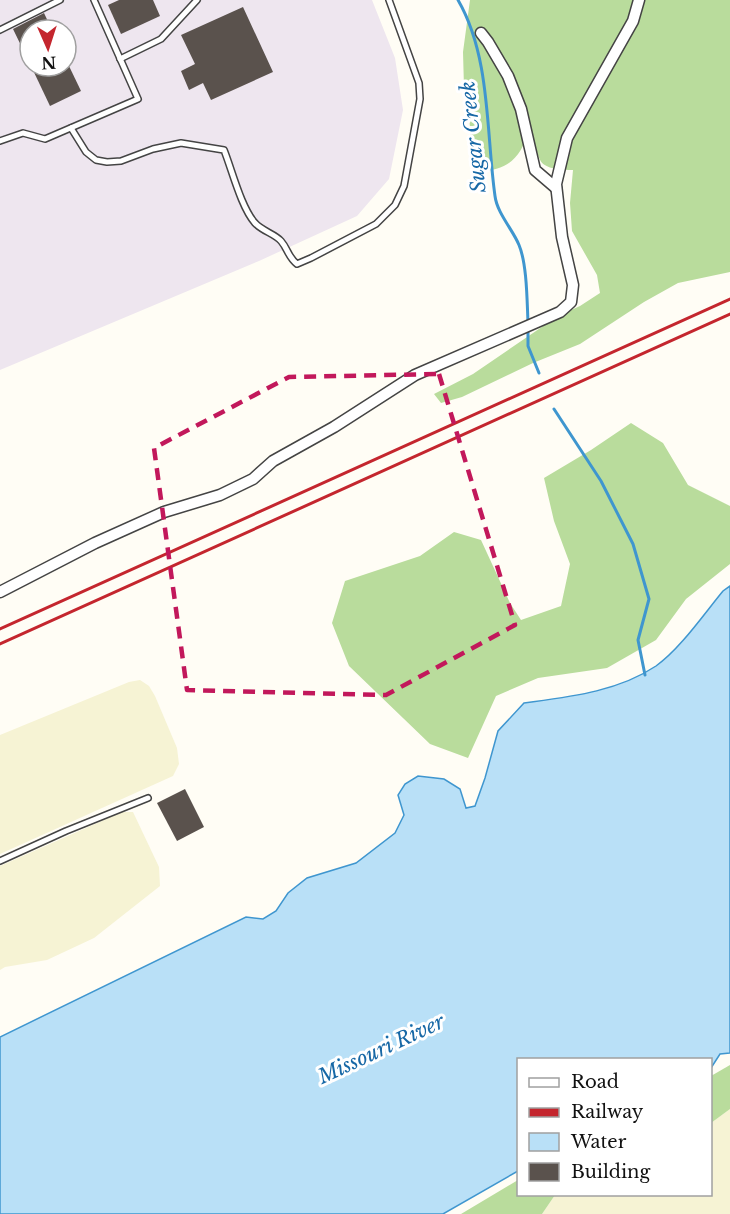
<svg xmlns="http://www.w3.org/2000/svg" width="730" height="1214" font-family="'Libre Baskerville',serif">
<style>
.industrial{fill:#eee6ef;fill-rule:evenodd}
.farmland{fill:#f6f3d4}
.forest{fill:#b9dc9c}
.water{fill:#b9e0f7;stroke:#3f96cf;stroke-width:1.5}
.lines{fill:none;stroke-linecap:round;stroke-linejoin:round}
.stream{stroke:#3f96cf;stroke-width:3}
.building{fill:#5a524d}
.lane-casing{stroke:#444;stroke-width:8}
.street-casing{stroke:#444;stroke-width:13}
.lane{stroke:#fff;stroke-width:5}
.street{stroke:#fff;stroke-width:10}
.rail{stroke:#c4262e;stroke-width:3}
.marked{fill:none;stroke:#c2185b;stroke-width:4.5;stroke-dasharray:12 8;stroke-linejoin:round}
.labels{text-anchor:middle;stroke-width:6;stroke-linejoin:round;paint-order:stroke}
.water-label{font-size:20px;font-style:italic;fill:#1768a6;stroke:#fff}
</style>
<rect width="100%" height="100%" fill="#fffdf5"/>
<path class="industrial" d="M 0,0 L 372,0 L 395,58 L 403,110 L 389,179 L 357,216 L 259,261 L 0,370 ZM 30,30 L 66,30 L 66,66 L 30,66 Z"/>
<g class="farmland">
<polygon points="140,680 149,686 155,696 177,748 179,764 173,776 0,854 0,735 129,682"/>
<polygon points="122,812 133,812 159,867 160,886 94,938 47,960 5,967 0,970 0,866"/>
<polygon points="730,1109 730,1214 542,1214 555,1195 710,1194 711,1123"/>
</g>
<g class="forest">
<path d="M 470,0 L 730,0 L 730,272 L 678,283 L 644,302 L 580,344 L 533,363 L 462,397 L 441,403 L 434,394 L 473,374 L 558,316 L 580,306 L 600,293 L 597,275 L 572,231 L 570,203 L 573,170 C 530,169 544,159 529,130 C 521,158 507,172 476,171 L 471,150 L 469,110 L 464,88 L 463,52 Z"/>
<polygon points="631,423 663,443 688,485 730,506 730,564 686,599 656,640 607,668 538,678 496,696 468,758 430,744 349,666 332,623 345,581 420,556 454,532 481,540 510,603 521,620 561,606 570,564 554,521 544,478 591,450"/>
<polygon points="730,1065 730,1109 711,1123 711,1076"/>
<polygon points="518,1180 518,1194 555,1195 542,1214 461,1214"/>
</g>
<path class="water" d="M 730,586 L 730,1053 L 720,1054 L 711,1068 L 710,1060 L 518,1060 L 518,1171 L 443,1214 L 0,1214 L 0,1037 L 246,917 L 263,919 L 276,911 L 288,893 L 307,878 L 356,863 L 395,833 L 404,815 L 398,795 L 405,784 L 418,776 L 444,779 L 460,789 L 466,808 L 475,806 L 485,778 L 498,731 L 524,703 C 568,697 617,692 656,666 C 680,649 704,614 723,591 Z"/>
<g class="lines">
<g class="stream">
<path d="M 458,0 C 491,57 486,133 495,196 C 497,213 513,230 519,245 C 527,264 527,301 528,322"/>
<polyline points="528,329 528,346 539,373"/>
<polyline points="554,409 601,481 633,544 649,599 638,640 645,675"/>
</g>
</g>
<g class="building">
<polygon points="119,0 153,0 160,16 121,34 108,5"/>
<polygon points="243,7 273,72 211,100 203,83 189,90 181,71 195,64 181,35"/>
<polygon points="44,13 52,30 30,30 30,64 13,29"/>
<polygon points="31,66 69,66 81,91 50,106"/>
<polygon points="185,789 204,827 177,841 157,803"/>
</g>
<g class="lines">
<defs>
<g id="lane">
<polyline points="0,30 60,0"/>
<polyline points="120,59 161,39 197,0"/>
<path d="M 71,128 L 86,152 L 96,160 L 107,162 L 121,161 L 153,149 L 181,143 L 224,150 C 232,170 241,207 255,223 C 262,231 275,234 281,241 C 288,249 288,257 297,264 L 311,258 L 376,224 L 395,205 L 404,186 L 420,99 L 419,83 L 389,0"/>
<polyline points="0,141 23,133 45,139 138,99 94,0"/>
<polyline points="0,861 66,831 148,798"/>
</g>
<g id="street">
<polyline points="481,33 488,42 508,76 521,109 535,170 556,188"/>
<polyline points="0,592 95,543 164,512 220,495 253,479 273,461 334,427 415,375 560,312 571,302 573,285 562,237 556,184 567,138 633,21 639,0"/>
</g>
</defs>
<use href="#lane" class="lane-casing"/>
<use href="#street" class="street-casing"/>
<use href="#lane" class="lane"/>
<use href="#street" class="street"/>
<g class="rail">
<polyline points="0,629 730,299"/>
<polyline points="0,644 730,314"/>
</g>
</g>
<path class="marked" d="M 439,374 L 515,625 L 386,695 L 187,690 L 154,448 L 289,377 Z"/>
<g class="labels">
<g class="water-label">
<text transform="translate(473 137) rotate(-96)" y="7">Sugar Creek</text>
<text transform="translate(381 1049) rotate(-25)" y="7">Missouri River</text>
</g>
</g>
<rect x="517" y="1058" width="195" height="138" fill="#ffffff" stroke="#a0a0a0" stroke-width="1.5"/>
<rect x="529" y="1078" width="30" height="9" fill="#ffffff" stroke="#a0a0a0" stroke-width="1.5"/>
<text x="571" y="1088" font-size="18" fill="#111111">Road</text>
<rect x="529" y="1108" width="30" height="9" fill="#c4262e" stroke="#a0a0a0" stroke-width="1.5"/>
<text x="571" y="1118" font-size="18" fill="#111111">Railway</text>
<rect x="529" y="1133" width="30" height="18" fill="#b9e0f7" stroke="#a0a0a0" stroke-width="1.5"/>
<text x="571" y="1148" font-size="18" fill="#111111">Water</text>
<rect x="529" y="1163" width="30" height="18" fill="#5a524d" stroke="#a0a0a0" stroke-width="1.5"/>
<text x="571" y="1178" font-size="18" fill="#111111">Building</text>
<g transform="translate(48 48) rotate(177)"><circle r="28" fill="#ffffff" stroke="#a0a0a0" stroke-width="1.5"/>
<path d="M0-4.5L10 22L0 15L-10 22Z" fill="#c4262e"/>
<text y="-9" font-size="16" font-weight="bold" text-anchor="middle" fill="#111111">N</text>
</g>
</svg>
